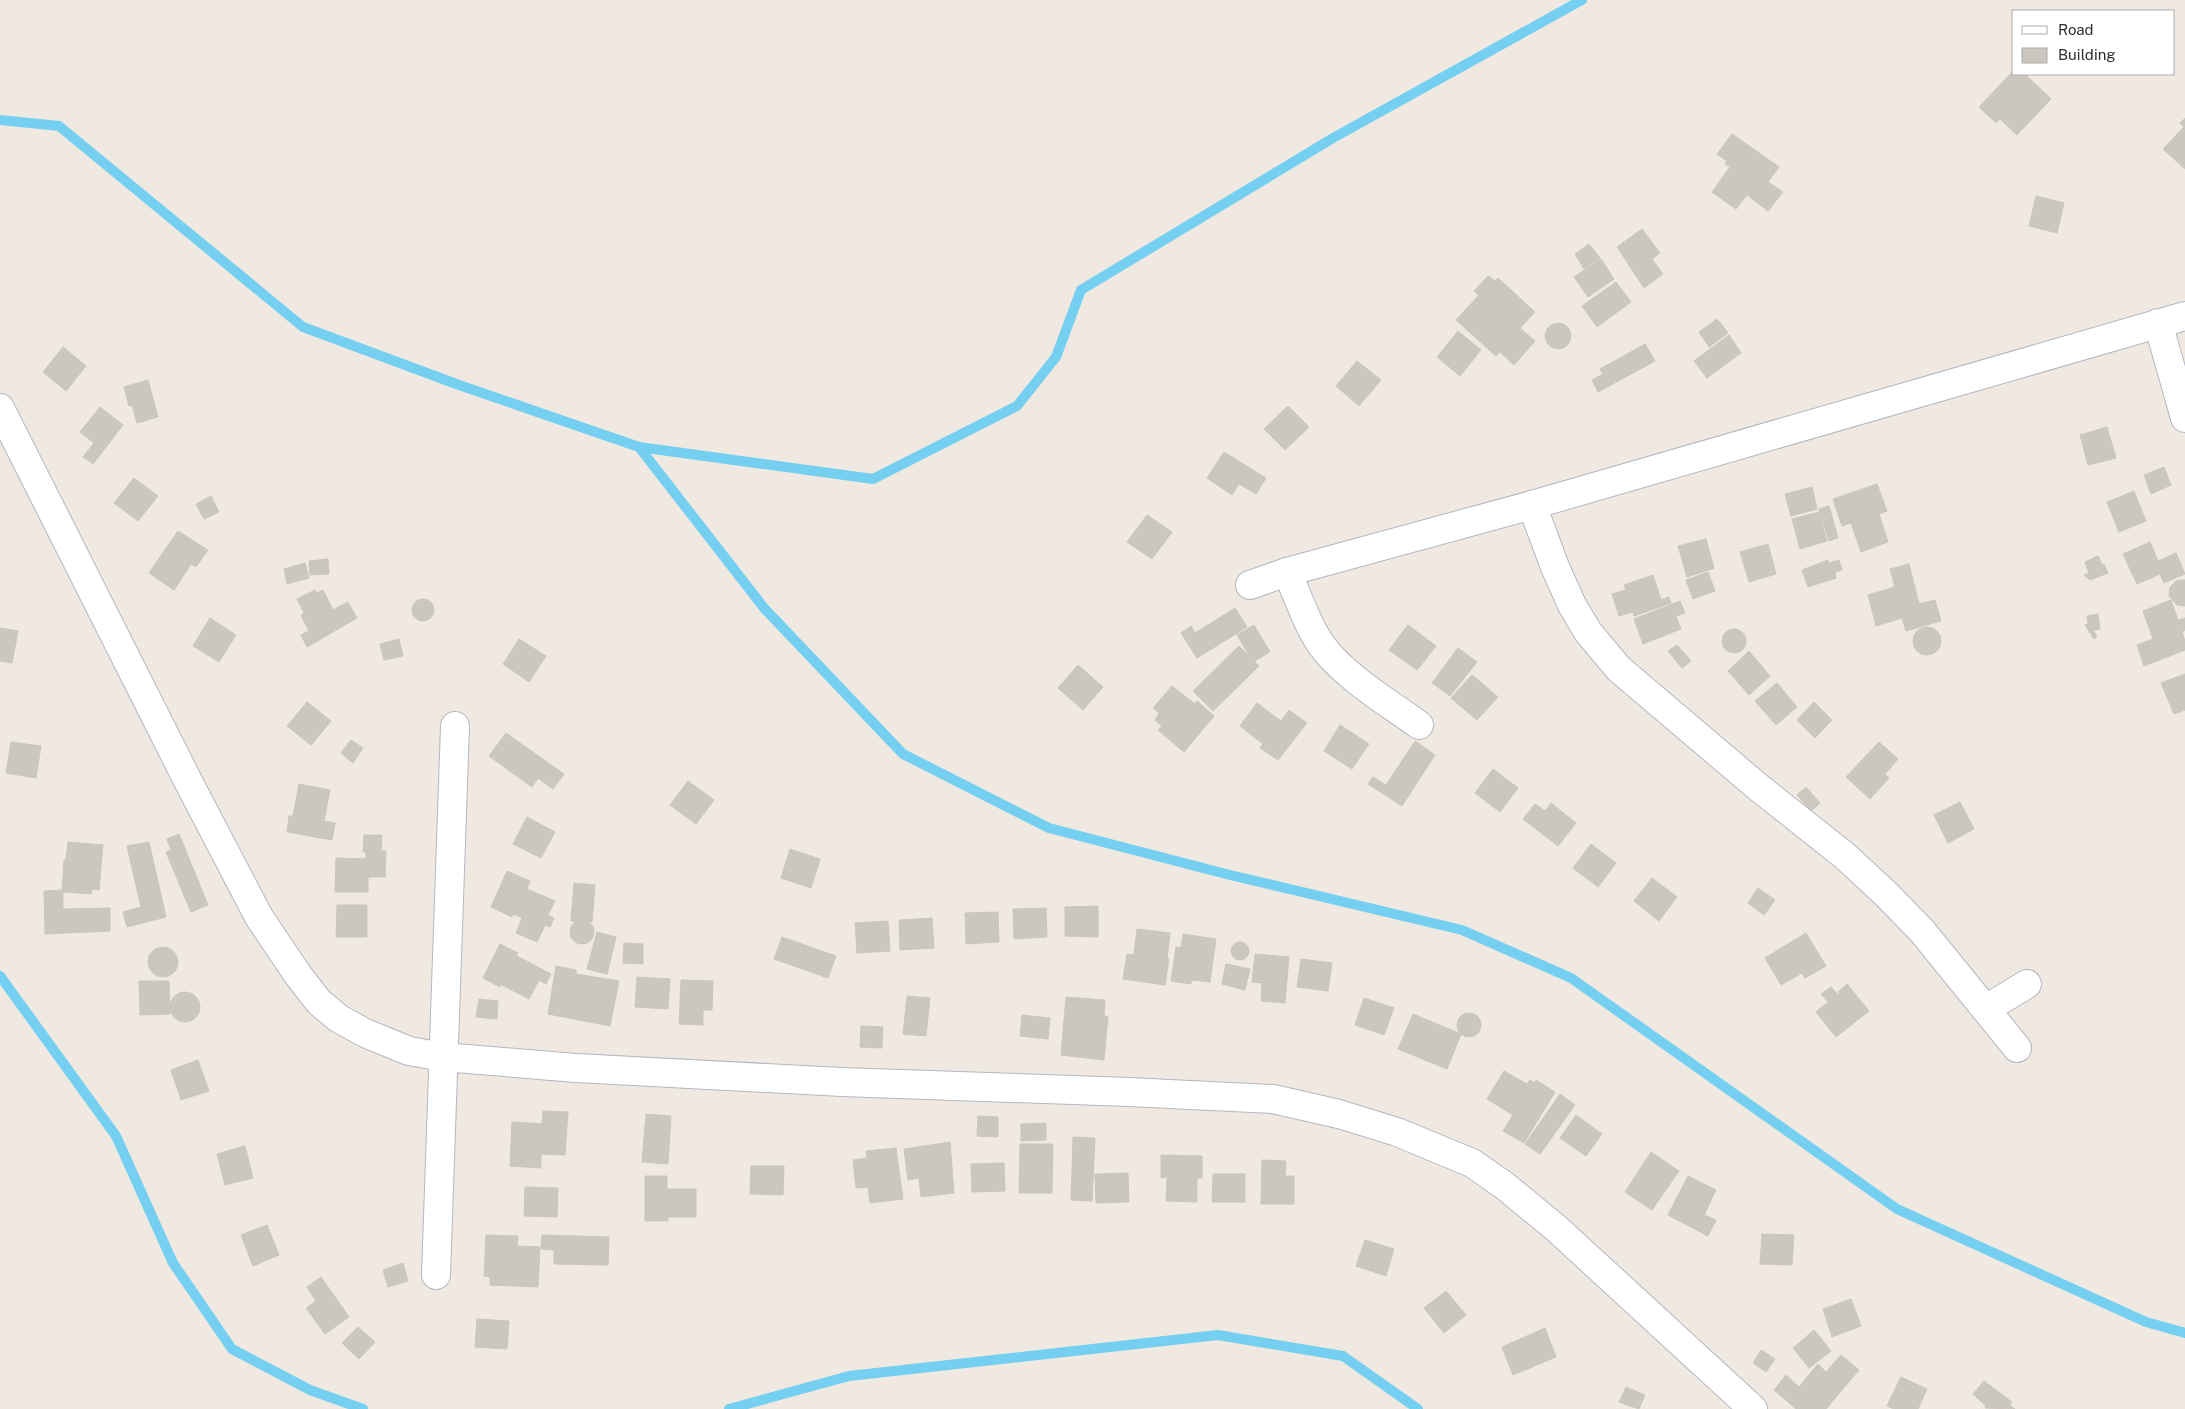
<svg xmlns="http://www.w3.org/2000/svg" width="2185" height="1409" font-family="'Public Sans',sans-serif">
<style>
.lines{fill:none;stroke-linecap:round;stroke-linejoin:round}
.stream{stroke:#75cff0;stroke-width:10}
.building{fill:#cbc7bf;stroke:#cbc5ba}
.minor-casing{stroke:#b4b7c1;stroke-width:30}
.minor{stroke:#fff;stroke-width:28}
</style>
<rect width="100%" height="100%" fill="#efe9e1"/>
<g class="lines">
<g class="stream">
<polyline points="0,120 59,126 303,327 459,385 639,447 873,479 1017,406 1056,357 1081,290 1333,138 1582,0"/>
<polyline points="639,447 764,608 903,754 1049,828 1230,875 1462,930 1571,978 1897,1209 2146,1322 2185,1333"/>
<polyline points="0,976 116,1136 173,1263 232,1349 310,1390 363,1409"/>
<polyline points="729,1409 849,1376 1218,1335 1343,1356 1418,1409"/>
</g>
</g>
<g class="building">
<polygon points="2014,70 2014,74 2025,74 2051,99 2017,135 2000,119 1996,123 1979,107"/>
<polygon points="2185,118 2185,169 2163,149 2184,127 2180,123"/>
<polygon points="1732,134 1779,167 1768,182 1783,192 1768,211 1747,195 1736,209 1712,192 1730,167 1725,164 1727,161 1717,154"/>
<polygon points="2036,196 2064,203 2057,233 2029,226"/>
<polygon points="1642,229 1660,253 1652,259 1663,274 1644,288 1617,247"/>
<polygon points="1589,244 1600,258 1584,269 1575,254"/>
<polygon points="1601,259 1614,279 1588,297 1574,277"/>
<polygon points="1488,276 1495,281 1498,278 1535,312 1520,328 1535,341 1514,365 1500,352 1496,356 1456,320 1479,295 1474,291"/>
<polygon points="1616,282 1631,302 1597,327 1582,306"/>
<polygon points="1717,319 1728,333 1709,347 1699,332"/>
<circle cx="1558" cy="336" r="13"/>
<polygon points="1458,331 1481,350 1460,376 1437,357"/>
<polygon points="1729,335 1741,353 1707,378 1694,361"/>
<polygon points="1645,344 1655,361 1598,392 1592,380 1603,374 1600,369"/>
<polygon points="63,347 86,366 66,391 43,372"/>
<polygon points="1357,361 1381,380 1359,406 1336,386"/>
<polygon points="148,380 158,417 137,423 132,405 129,406 124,387"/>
<polygon points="1288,406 1309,427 1285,450 1264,429"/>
<polygon points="100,407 123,425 93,464 83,457 94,443 80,432"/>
<polygon points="2107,427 2116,458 2088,465 2080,435"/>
<polygon points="1224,452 1266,478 1256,494 1239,484 1232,495 1207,478"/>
<polygon points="2164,467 2171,485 2151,494 2144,475"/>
<polygon points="134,478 158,496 138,521 114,503"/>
<polygon points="1877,484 1887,511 1879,514 1888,542 1861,552 1851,523 1842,526 1833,499"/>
<polygon points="1812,487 1817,509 1791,516 1785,494"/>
<polygon points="2134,491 2146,521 2119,532 2107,502"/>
<polygon points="211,496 219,512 204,519 196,504"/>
<polygon points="1829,506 1838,538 1829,541 1819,509"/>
<polygon points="1819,512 1827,541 1800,549 1792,519"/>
<polygon points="1147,515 1172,532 1152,559 1127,542"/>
<polygon points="178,531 208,550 196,567 191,564 174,590 149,573"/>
<polygon points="1706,539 1714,568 1687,577 1678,546"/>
<polygon points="2150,542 2158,561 2176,553 2185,574 2164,583 2160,574 2137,584 2123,554"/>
<polygon points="1768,544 1776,574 1749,582 1740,552"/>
<polygon points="2098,556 2102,565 2104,564 2108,573 2090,580 2084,575 2089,573 2085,562"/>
<polygon points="328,559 329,574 310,575 309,561"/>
<polygon points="1828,560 1829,563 1839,560 1842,570 1835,572 1836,578 1808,587 1802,570"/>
<polygon points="305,563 309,578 287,584 284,569"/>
<polygon points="1909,564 1919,604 1935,600 1941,621 1906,631 1902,618 1876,626 1868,595 1895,587 1890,569"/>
<polygon points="1708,572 1715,591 1693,599 1686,580"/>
<polygon points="1653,575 1661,600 1669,597 1671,603 1634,616 1633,612 1619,616 1612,594 1626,590 1624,585"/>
<polygon points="2181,580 2185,580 2185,606 2177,605 2169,596 2170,587 2176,581"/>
<polygon points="315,590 317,593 323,590 333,610 348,602 357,618 307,647 301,635 309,631 301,615 304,613 297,599"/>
<circle cx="423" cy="610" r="11"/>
<polygon points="2171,600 2178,620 2185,618 2185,630 2182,632 2185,641 2185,650 2144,666 2137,645 2153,639 2143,611"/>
<polygon points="1680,601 1685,613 1676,616 1681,629 1643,644 1634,619"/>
<polygon points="1235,608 1247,627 1197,658 1181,633 1191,626 1195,633"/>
<polygon points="2098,614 2100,629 2093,630 2097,637 2094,639 2085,625 2088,624 2087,616"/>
<polygon points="210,618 236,635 219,662 193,646"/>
<polygon points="1254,625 1270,652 1253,662 1237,635"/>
<polygon points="1408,625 1436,646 1417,670 1389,650"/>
<circle cx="1927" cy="641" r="14"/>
<polygon points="0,628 18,631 12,663 0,661"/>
<circle cx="1734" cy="641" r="12"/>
<polygon points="399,639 403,656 384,660 380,644"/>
<polygon points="519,639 546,656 529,682 503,664"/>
<polygon points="1677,645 1691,661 1682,668 1668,651"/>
<polygon points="1239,646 1259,666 1213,711 1193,691"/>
<polygon points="1458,648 1477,662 1450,696 1432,683"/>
<polygon points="1749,651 1770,676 1749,695 1728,671"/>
<polygon points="1078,665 1103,687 1083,710 1058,688"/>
<polygon points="2185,674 2185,710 2174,714 2161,683"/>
<polygon points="1472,675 1498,697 1477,720 1451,698"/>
<polygon points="1777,683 1797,707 1776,725 1755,701"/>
<polygon points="1172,686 1195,704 1197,701 1214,716 1184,752 1158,730 1162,726 1155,720 1159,713 1153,708"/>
<polygon points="307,702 331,721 311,745 287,726"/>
<polygon points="1814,702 1832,720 1815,738 1797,720"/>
<polygon points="1257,703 1281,721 1289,710 1307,723 1278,760 1260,748 1263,744 1240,726"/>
<polygon points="1340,725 1369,744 1352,769 1324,751"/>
<polygon points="506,733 564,774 553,789 538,778 532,787 489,756"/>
<polygon points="351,740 363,748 353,763 341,753"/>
<polygon points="1415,741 1435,755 1402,806 1368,784 1373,777 1386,785"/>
<polygon points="11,742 41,746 36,778 6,773"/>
<polygon points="1879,742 1898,759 1885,774 1889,778 1870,799 1846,777"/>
<polygon points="1493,769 1518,788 1500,812 1475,793"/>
<polygon points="688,781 714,800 696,824 670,805"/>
<polygon points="299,784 330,790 324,821 335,823 332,840 287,832 289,816 293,816"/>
<polygon points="1806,787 1820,803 1811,811 1797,795"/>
<polygon points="1960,802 1974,829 1948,843 1934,815"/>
<polygon points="1551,803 1576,823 1558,846 1523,819 1535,804 1545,811"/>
<polygon points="527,817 555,832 541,858 513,844"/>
<polygon points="179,834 208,905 191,912 166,852 171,850 167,839"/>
<polygon points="364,835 382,835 381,851 386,851 385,877 368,877 368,892 335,892 336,858 366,859 366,852 363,852"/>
<polygon points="68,842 103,845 99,890 92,889 91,894 62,892 64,860 66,860"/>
<polygon points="149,842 166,917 127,927 123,912 141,907 127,846"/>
<polygon points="1591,844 1616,863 1598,887 1573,868"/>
<polygon points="790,849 820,859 811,888 781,878"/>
<polygon points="507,871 530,881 527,889 555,901 548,915 554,918 550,927 545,925 537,942 516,933 522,918 513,914 512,917 491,907"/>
<polygon points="1652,878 1677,897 1659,921 1634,901"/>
<polygon points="574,883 595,885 592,922 571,921"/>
<polygon points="1758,888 1775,900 1764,915 1748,903"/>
<polygon points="63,890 63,909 110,908 110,931 45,934 44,891"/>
<polygon points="337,905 367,905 367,937 336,937"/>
<polygon points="1098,906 1098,937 1065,936 1065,907"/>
<polygon points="1046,908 1047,937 1014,939 1013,909"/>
<polygon points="998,912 999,942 966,944 965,913"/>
<polygon points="932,918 934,948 900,950 899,920"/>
<circle cx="582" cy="932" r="12"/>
<polygon points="888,921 890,951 857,953 855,923"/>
<polygon points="1137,929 1170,933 1167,959 1134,955"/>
<polygon points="597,932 616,937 607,974 587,969"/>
<polygon points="1806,933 1826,966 1805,978 1802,973 1781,985 1765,958"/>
<polygon points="1183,934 1216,939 1210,982 1191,980 1191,984 1171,981 1176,947 1181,948"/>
<polygon points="782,937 836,956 828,978 774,959"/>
<circle cx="1240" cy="951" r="9"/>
<polygon points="624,943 643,944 643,964 623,963"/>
<polygon points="500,944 518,953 500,987 483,978"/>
<circle cx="163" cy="962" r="15"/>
<polygon points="1127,954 1169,959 1165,985 1123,979"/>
<polygon points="1255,954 1289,957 1285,1003 1261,1001 1262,983 1252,982"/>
<polygon points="517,956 551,974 546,984 539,980 529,999 502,985"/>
<polygon points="1301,959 1332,963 1328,991 1297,987"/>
<polygon points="1226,964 1250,969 1245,990 1222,984"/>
<polygon points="556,966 576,970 576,974 619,981 610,1026 548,1014"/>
<polygon points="637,977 670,979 668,1009 635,1007"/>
<polygon points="681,980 713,981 712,1010 703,1010 703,1025 679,1024"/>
<polygon points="139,981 169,981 170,1014 140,1015"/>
<polygon points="1847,984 1869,1011 1836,1037 1816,1012 1828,1002 1821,994 1831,987 1838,995 1840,994 1838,992"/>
<circle cx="185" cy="1007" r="15"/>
<polygon points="907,996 930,998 926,1036 903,1034"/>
<polygon points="1066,997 1105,1000 1104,1016 1108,1016 1104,1060 1061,1055"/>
<polygon points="1364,998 1394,1008 1384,1035 1355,1025"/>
<polygon points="479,999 498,1001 497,1019 476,1017"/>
<circle cx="1469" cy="1025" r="12"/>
<polygon points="1413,1014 1461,1034 1447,1069 1398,1049"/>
<polygon points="1022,1015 1050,1018 1048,1039 1020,1036"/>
<polygon points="861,1026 883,1027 882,1048 860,1047"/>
<polygon points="198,1060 209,1091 181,1100 171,1070"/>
<polygon points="1504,1071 1527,1084 1530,1080 1535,1083 1536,1080 1555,1092 1524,1143 1503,1131 1513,1115 1487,1099"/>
<polygon points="1560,1094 1575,1105 1540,1154 1525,1144"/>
<polygon points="543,1111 568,1112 565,1155 541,1154 541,1168 510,1166 512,1122 542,1124"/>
<polygon points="646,1114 671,1116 668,1164 642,1162"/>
<polygon points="1576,1115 1602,1134 1586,1156 1560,1138"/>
<polygon points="978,1116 998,1117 998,1137 977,1136"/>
<polygon points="1046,1123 1046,1140 1021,1141 1021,1124"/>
<polygon points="1073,1137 1095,1138 1092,1201 1071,1200"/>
<polygon points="950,1142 954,1193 921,1197 919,1178 908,1180 904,1149"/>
<polygon points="1020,1144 1053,1144 1052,1193 1019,1193"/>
<polygon points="245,1146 253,1178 225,1185 217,1154"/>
<polygon points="896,1148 903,1199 870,1203 868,1187 856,1188 853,1160 867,1158 866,1151"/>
<polygon points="1651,1152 1679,1171 1652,1210 1625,1192"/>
<polygon points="1161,1155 1202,1156 1202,1178 1197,1178 1197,1202 1166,1201 1167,1177 1161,1178"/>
<polygon points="1262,1160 1286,1161 1285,1176 1294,1176 1294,1204 1261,1204"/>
<polygon points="1004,1163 1005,1191 972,1192 971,1164"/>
<polygon points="751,1166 784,1166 783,1195 750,1194"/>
<polygon points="1128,1173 1129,1202 1096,1203 1095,1174"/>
<polygon points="1213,1174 1245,1174 1245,1202 1212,1202"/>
<polygon points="645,1176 667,1176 667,1189 696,1189 696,1217 668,1217 668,1221 645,1221"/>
<polygon points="1688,1176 1716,1190 1704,1215 1716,1220 1708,1236 1668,1215"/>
<polygon points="525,1187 558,1188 557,1217 524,1216"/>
<polygon points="267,1225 279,1255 253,1266 241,1235"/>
<polygon points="1762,1234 1794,1235 1792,1265 1760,1264"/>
<polygon points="486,1235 518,1236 517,1246 540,1247 538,1287 490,1285 490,1277 484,1276"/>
<polygon points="542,1235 609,1237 608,1265 554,1264 554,1250 541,1249"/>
<polygon points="1365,1240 1394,1249 1386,1276 1356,1266"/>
<polygon points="403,1263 408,1281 388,1287 383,1270"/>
<polygon points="321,1277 349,1317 325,1334 306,1308 316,1301 307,1287"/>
<polygon points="1446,1291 1466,1315 1444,1333 1424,1308"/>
<polygon points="1851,1299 1861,1326 1832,1337 1823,1309"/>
<polygon points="477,1319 509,1321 507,1349 475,1347"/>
<polygon points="358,1327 375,1342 359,1359 342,1343"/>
<polygon points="1545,1328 1556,1357 1513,1375 1502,1347"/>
<polygon points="1814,1330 1831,1351 1809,1368 1793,1348"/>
<polygon points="1761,1350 1775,1359 1766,1372 1753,1363"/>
<polygon points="1841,1355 1859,1370 1826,1409 1796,1409 1774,1390 1786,1375 1799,1387 1818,1364 1826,1372"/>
<polygon points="1901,1377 1927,1389 1918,1409 1894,1409 1887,1406"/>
<polygon points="1984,1381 2012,1402 2010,1405 2015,1409 1985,1408 1986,1406 1973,1394"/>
<polygon points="1626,1387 1645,1395 1639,1409 1619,1402"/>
</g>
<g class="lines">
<defs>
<g id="minor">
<polyline points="2158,323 2185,418"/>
<polyline points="0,408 190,785 259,917 298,975 319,1002 338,1018 365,1033 409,1051 443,1057 576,1068 842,1082 1129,1092 1273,1099 1339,1114 1397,1132 1472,1163 1505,1186 1556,1228 1753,1409"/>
<polyline points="1532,505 1555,567 1572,605 1588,632 1619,669 1758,787 1845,856 1887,895 1922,931 2017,1048"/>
<path d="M 1287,572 C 1299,598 1308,629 1326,651 C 1350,680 1389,703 1419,725"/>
<polyline points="1250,585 1287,572 1532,505 2185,316"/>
<polyline points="1986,1009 2027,984"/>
<polyline points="436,1275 455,726"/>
</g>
</defs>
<use href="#minor" class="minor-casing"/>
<use href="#minor" class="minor"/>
</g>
<rect x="2012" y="10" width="162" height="65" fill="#ffffff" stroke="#ababab"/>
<rect x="2022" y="26" width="25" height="8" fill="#ffffff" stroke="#ababab"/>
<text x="2058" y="35" font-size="15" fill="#2e2e2e">Road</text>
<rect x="2022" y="48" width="25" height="15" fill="#cbc7bf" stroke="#ababab"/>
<text x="2058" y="60" font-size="15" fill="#2e2e2e">Building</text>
</svg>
